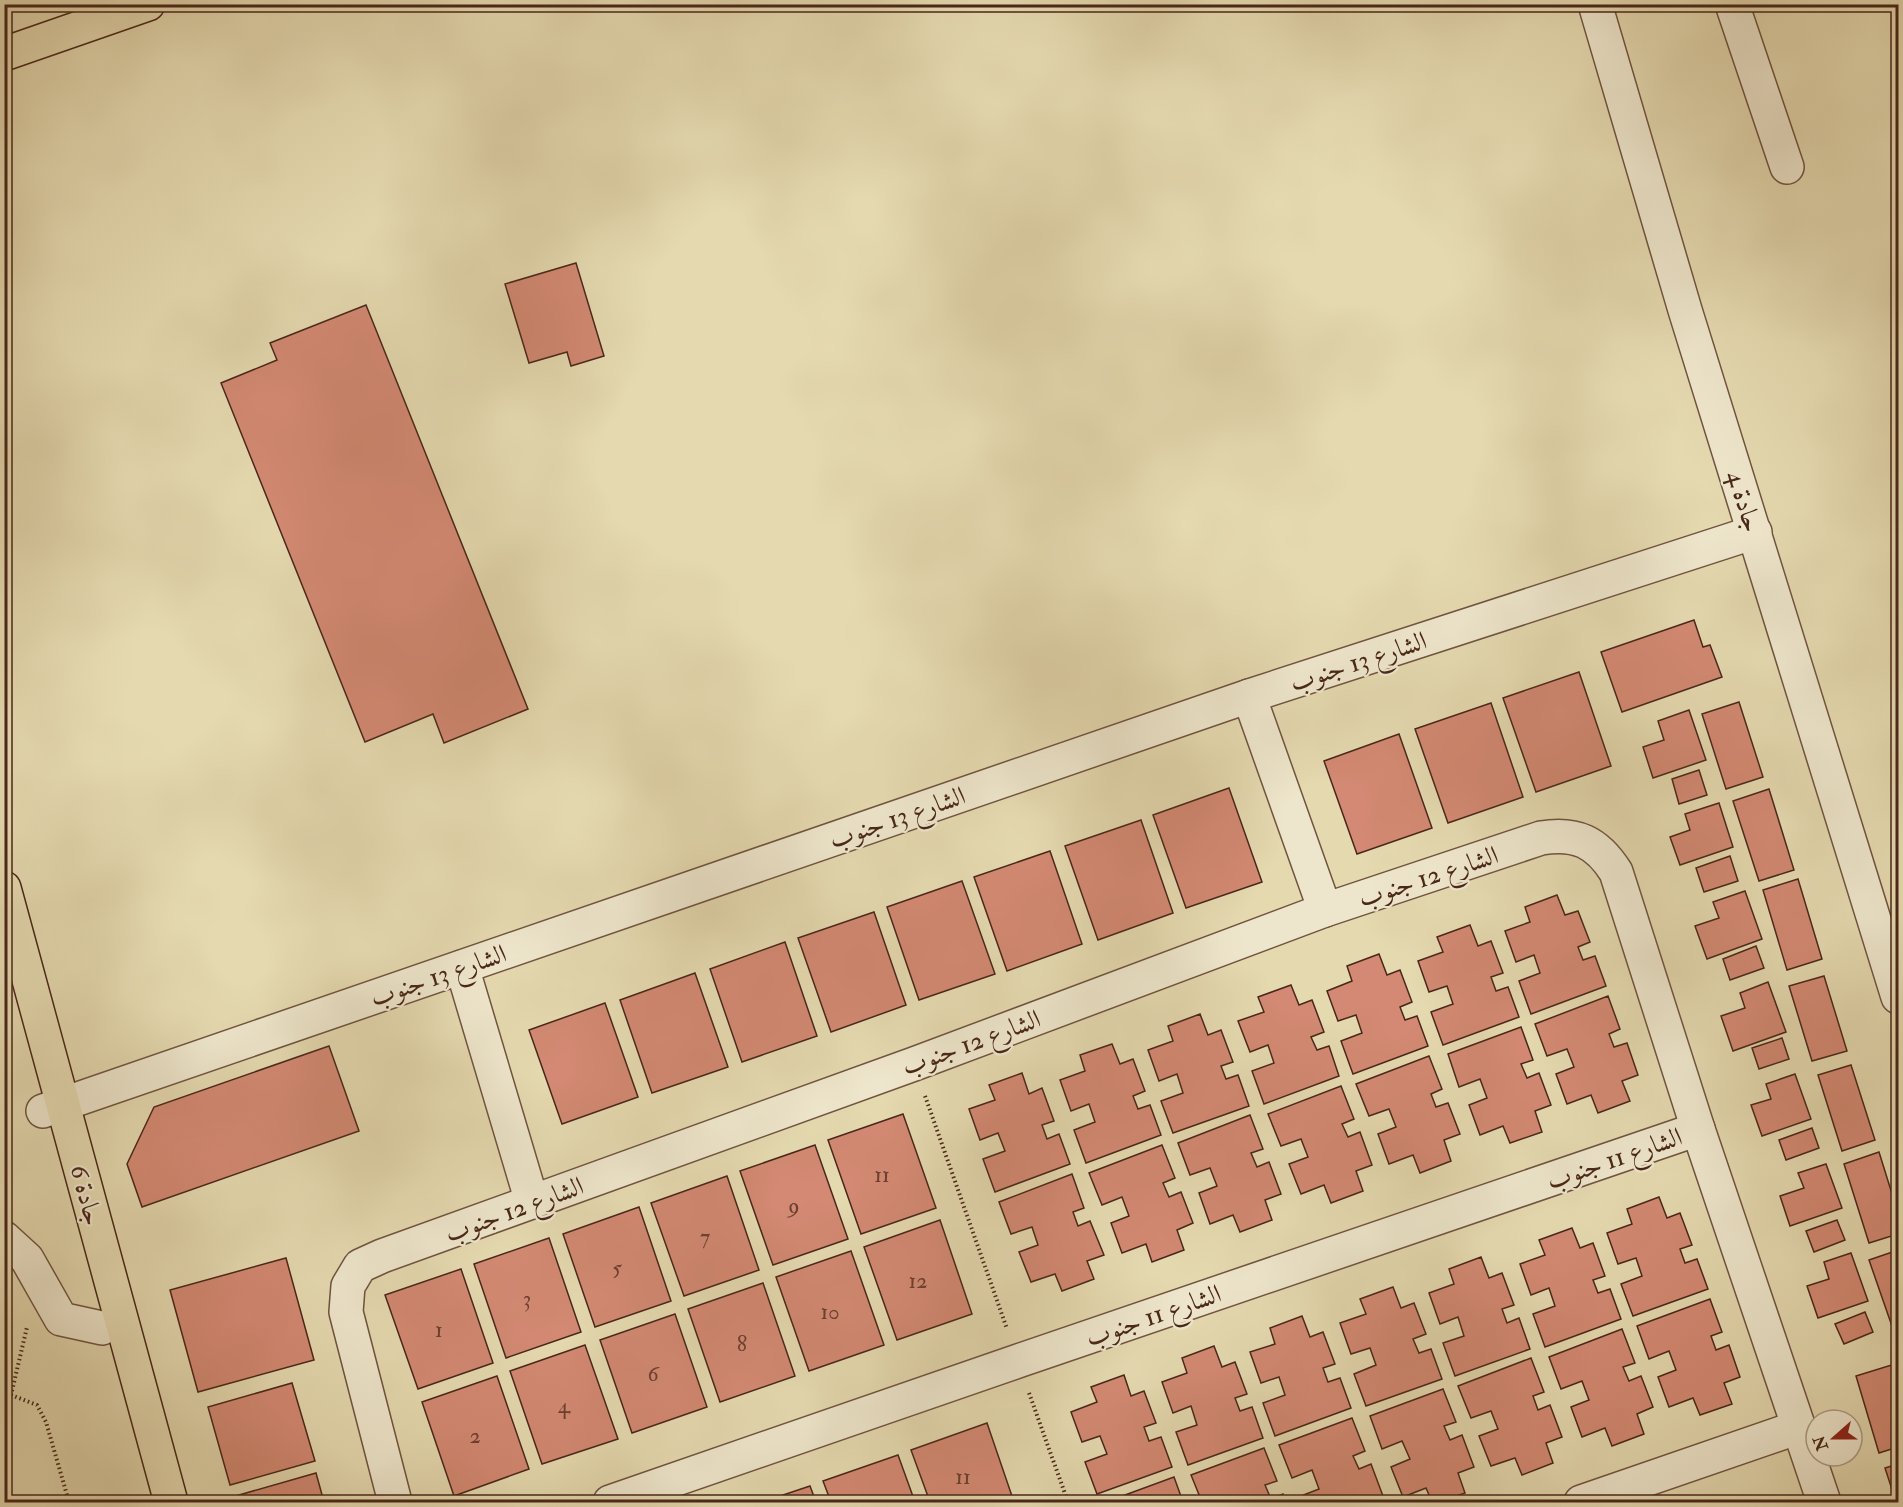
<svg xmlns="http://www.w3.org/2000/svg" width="1903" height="1507" font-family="'IM FELL Double Pica',Amiri,serif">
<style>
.building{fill:#d38973;stroke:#492719;stroke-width:1.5}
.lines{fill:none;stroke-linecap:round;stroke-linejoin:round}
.minor-casing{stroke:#70543f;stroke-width:36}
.major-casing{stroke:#492719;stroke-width:36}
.path{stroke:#492719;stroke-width:4;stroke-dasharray:1.5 3;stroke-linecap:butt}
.minor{stroke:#eee6cc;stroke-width:33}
.major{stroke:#e5d9b0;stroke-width:33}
.labels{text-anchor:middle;stroke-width:4.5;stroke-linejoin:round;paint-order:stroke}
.number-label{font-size:22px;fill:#6c4030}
.street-label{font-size:26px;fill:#492719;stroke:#eee6cc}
</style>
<rect width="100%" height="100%" fill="#e5d9b0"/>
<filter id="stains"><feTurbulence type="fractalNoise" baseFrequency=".00333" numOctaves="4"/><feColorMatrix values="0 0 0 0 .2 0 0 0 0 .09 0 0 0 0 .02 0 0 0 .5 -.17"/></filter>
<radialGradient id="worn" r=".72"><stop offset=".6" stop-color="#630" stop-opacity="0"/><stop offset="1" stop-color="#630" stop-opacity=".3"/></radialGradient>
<g class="building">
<polygon points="576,263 604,356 571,366 567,352 529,363 505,284"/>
<polygon points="366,305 528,709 444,743 433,714 365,742 221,383 277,360 270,343"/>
<polygon points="1694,620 1703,647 1710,645 1722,677 1622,712 1601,652"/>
<polygon points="1579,672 1611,766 1536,792 1503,698"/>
<polygon points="1739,702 1763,777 1726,789 1702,714"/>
<polygon points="1491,703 1523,797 1448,823 1415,729"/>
<polygon points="1689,710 1706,760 1653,778 1643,747 1664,740 1658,721"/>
<polygon points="1399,734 1432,828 1357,854 1324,761"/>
<polygon points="1699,770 1707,795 1679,804 1672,779"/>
<polygon points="1229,788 1262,882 1186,908 1153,815"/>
<polygon points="1769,789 1794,870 1759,881 1733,801"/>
<polygon points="1719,803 1733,847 1680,865 1670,837 1690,830 1685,814"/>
<polygon points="1141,820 1173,913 1098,940 1065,846"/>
<polygon points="1050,851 1082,944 1007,971 974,877"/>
<polygon points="1730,856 1738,881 1704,892 1696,868"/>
<polygon points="1798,879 1822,959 1787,970 1763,890"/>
<polygon points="962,881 995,974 919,1000 887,907"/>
<polygon points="1745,891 1762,939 1707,959 1695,926 1719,918 1713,902"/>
<polygon points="1557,895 1565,915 1578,911 1590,942 1578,947 1583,960 1595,956 1606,986 1531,1014 1519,981 1540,973 1534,955 1516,962 1505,931 1530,922 1525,907"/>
<polygon points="874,912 906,1005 831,1032 798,938"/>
<polygon points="1470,925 1478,946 1491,941 1503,973 1491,977 1496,991 1508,987 1519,1017 1443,1045 1431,1012 1453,1004 1447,986 1429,992 1418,961 1443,952 1437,937"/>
<polygon points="785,942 817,1036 742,1062 710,969"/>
<polygon points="1756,946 1764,968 1730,980 1723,959"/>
<polygon points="1379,954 1387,975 1400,970 1412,1002 1400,1007 1405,1020 1417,1016 1428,1046 1353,1074 1341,1041 1362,1033 1356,1015 1338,1021 1327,991 1352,981 1347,966"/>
<polygon points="695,973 728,1067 652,1093 620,1000"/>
<polygon points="1824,976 1847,1051 1812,1061 1789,986"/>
<polygon points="1768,982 1786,1032 1733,1051 1721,1016 1745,1008 1740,993"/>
<polygon points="1291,985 1299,1005 1312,1000 1324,1032 1311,1037 1317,1050 1329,1046 1339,1076 1264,1104 1252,1071 1274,1063 1268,1045 1250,1052 1238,1021 1264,1012 1258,997"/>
<polygon points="1608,996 1620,1029 1609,1034 1614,1047 1627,1043 1638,1075 1622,1081 1630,1101 1598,1113 1591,1095 1567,1104 1556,1074 1574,1067 1567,1049 1547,1056 1535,1024"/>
<polygon points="605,1003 638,1097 562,1124 529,1030"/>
<polygon points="1200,1014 1208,1035 1221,1030 1233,1062 1221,1066 1226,1079 1238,1075 1249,1106 1173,1133 1161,1101 1183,1093 1177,1074 1159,1081 1148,1050 1173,1041 1168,1026"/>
<polygon points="1521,1027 1533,1060 1521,1064 1527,1078 1539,1073 1551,1105 1535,1111 1542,1132 1510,1143 1503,1126 1480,1135 1469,1105 1487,1098 1480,1079 1459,1087 1448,1054"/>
<polygon points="1782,1038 1789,1059 1759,1069 1752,1048"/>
<polygon points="1112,1044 1120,1064 1133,1059 1145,1091 1133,1096 1138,1109 1150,1105 1161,1135 1086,1163 1074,1130 1095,1122 1089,1104 1071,1111 1060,1080 1085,1071 1080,1055"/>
<polygon points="329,1046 359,1131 142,1207 127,1164 154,1107"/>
<polygon points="1429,1056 1442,1089 1431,1094 1436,1107 1448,1103 1460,1134 1444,1140 1451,1161 1420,1173 1413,1155 1389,1164 1378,1134 1396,1127 1389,1109 1369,1116 1356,1084"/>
<polygon points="1851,1065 1875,1140 1842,1151 1818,1075"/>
<polygon points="1022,1073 1029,1094 1042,1088 1054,1121 1042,1125 1047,1139 1059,1134 1070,1164 995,1192 983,1159 1005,1151 998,1133 980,1140 969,1109 995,1100 989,1085"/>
<polygon points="1795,1074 1811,1119 1762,1136 1751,1105 1771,1099 1766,1084"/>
<polygon points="1341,1086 1354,1119 1342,1124 1348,1137 1360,1132 1372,1165 1356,1171 1363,1191 1331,1203 1324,1185 1301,1194 1289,1164 1308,1157 1301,1139 1281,1146 1268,1114"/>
<polygon points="903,1114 936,1208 861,1234 828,1140"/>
<polygon points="1250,1115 1263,1149 1251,1153 1257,1167 1269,1162 1281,1194 1265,1200 1272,1220 1240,1232 1233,1215 1210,1224 1199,1193 1217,1186 1210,1168 1190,1175 1178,1143"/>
<polygon points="1812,1128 1819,1148 1786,1160 1779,1140"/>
<polygon points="815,1145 848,1239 773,1265 740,1171"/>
<polygon points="1162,1145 1175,1178 1163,1183 1169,1197 1181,1192 1193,1223 1177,1230 1184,1250 1152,1262 1146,1244 1122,1253 1111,1223 1129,1216 1122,1197 1102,1205 1089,1173"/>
<polygon points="1879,1152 1898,1213 1898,1234 1869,1243 1844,1164"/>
<polygon points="1826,1164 1842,1208 1790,1226 1780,1196 1804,1188 1798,1173"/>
<polygon points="1072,1174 1084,1208 1073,1212 1078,1226 1090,1221 1104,1255 1087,1261 1094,1279 1062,1291 1055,1274 1031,1282 1019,1252 1038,1245 1032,1227 1011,1234 999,1202"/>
<polygon points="727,1176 759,1270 684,1296 651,1203"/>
<polygon points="1659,1197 1667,1218 1680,1213 1692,1245 1680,1249 1685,1263 1697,1259 1708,1289 1633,1316 1621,1284 1642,1276 1636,1258 1618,1264 1607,1233 1632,1224 1627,1209"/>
<polygon points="639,1207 671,1301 595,1327 563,1234"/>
<polygon points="940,1220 972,1314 897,1340 864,1247"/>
<polygon points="1837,1220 1845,1240 1814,1252 1806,1231"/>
<polygon points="1572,1228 1580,1248 1593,1243 1605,1276 1593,1280 1598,1293 1610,1289 1621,1319 1545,1347 1533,1314 1555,1306 1549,1288 1531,1295 1520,1264 1545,1255 1539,1240"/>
<polygon points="549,1238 581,1332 506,1358 474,1264"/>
<polygon points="1898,1250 1898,1330 1894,1332 1869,1260"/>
<polygon points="851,1251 884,1345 809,1371 776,1277"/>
<polygon points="1851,1253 1868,1301 1818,1318 1807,1286 1829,1279 1824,1262"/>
<polygon points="1481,1257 1489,1278 1502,1273 1514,1305 1502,1309 1507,1323 1519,1318 1530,1349 1455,1376 1443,1343 1464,1336 1458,1317 1440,1324 1429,1293 1454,1284 1449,1269"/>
<polygon points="286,1258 314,1360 198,1392 170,1290"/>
<polygon points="461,1269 493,1363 418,1389 385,1295"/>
<polygon points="763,1283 795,1376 720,1402 688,1309"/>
<polygon points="1393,1287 1401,1308 1414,1303 1426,1334 1413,1339 1419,1353 1431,1349 1442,1379 1366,1406 1354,1374 1376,1365 1370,1348 1351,1354 1340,1323 1366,1314 1360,1299"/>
<polygon points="1710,1299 1722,1332 1711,1336 1716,1350 1729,1345 1740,1377 1724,1383 1732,1404 1700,1415 1693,1398 1669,1407 1658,1377 1676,1370 1669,1351 1649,1359 1637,1326"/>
<polygon points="1865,1312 1873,1332 1844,1344 1835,1324"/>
<polygon points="675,1314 707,1407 632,1433 600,1340"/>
<polygon points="1302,1316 1310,1337 1323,1332 1335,1364 1323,1368 1328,1382 1340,1378 1351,1408 1275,1436 1263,1403 1285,1395 1279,1377 1261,1383 1250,1352 1275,1344 1270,1328"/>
<polygon points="1622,1329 1635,1363 1623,1367 1629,1381 1641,1376 1653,1407 1637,1414 1644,1434 1612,1446 1605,1428 1582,1437 1571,1407 1589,1400 1582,1381 1561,1389 1549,1357"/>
<polygon points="585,1345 618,1439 542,1464 510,1371"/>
<polygon points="1214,1346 1222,1367 1235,1362 1247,1394 1235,1398 1240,1411 1252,1407 1263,1438 1188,1465 1176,1432 1197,1425 1191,1406 1173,1413 1162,1382 1187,1373 1182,1358"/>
<polygon points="1531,1358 1544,1392 1533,1396 1538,1410 1550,1405 1562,1437 1546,1443 1553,1463 1522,1475 1515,1458 1491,1466 1479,1436 1498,1429 1491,1411 1471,1418 1458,1386"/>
<polygon points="1898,1363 1898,1447 1879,1453 1856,1376"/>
<polygon points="1124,1375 1131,1396 1144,1391 1156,1423 1144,1427 1149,1441 1161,1437 1172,1467 1097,1494 1085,1462 1107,1454 1100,1436 1082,1442 1071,1412 1097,1402 1091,1387"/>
<polygon points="497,1376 529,1469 454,1496 422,1402"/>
<polygon points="292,1383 315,1461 230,1485 208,1407"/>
<polygon points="1443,1389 1456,1422 1444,1426 1450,1440 1462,1435 1474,1467 1458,1473 1465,1493 1440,1502 1432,1502 1426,1488 1403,1497 1391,1467 1410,1459 1402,1441 1382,1449 1370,1416"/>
<polygon points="1352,1418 1365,1451 1353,1456 1359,1469 1371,1464 1383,1496 1367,1502 1303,1502 1301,1496 1319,1489 1312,1470 1292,1478 1279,1445"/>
<polygon points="987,1423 1014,1502 930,1502 911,1450"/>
<polygon points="1264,1448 1277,1481 1265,1485 1271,1499 1283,1494 1286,1502 1225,1502 1224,1500 1217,1502 1202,1502 1191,1475"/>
<polygon points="898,1455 915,1502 831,1502 823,1481"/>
<polygon points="1898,1464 1898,1502 1896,1502 1885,1468"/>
<polygon points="316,1473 324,1502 233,1502 232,1497"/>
<polygon points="1174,1477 1183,1502 1106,1502"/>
<polygon points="810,1486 816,1502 762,1502"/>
</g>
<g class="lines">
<defs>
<g id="minor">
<polyline points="1595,4 1685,310 1898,997"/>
<polyline points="1732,4 1787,167"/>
<polyline points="1249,696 1325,910"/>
<polyline points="462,967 532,1202"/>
<polyline points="43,1111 1249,696 1755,532"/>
<polyline points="4,1238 27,1259 61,1319 102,1328"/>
<path d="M 395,1502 L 346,1312 L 348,1286 L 360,1266 L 382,1256 L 914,1064 L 1325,910 L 1541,838 C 1576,832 1597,842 1616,872 L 1698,1129 L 1824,1502"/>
<polyline points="610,1502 1018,1361 1698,1129"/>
<polyline points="1581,1502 1799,1427"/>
</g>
<g id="major">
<polyline points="4,54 148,4"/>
<polyline points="4,888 171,1502"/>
</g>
</defs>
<use href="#minor" class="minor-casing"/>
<use href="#major" class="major-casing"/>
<g class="path">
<polyline points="925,1096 1007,1329"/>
<polyline points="1029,1393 1068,1502"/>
<polyline points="11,1395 37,1405 46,1422 69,1502"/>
<polyline points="4,1412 11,1395 27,1327"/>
</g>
<use href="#minor" class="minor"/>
<use href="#major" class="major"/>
</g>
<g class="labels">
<g class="number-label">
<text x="882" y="1182">11</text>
<text x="794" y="1213">9</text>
<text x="705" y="1244">7</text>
<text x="617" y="1275">5</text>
<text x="918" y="1288">12</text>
<text x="527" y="1306">3</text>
<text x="830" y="1319">10</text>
<text x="439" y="1337">1</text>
<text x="742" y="1351">8</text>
<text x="653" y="1381">6</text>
<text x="564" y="1413">4</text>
<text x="475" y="1443">2</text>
<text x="963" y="1484">11</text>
</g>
<g class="street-label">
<text transform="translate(1745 501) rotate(73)" y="9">جادة 4</text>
<text transform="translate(1358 661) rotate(-18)" y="9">الشارع 13 جنوب</text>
<text transform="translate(897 817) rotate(-19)" y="9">الشارع 13 جنوب</text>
<text transform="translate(1428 876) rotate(-18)" y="9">الشارع 12 جنوب</text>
<text transform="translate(438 975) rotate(-19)" y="9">الشارع 13 جنوب</text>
<text transform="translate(971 1042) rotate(-20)" y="9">الشارع 12 جنوب</text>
<text transform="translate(1614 1158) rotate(-19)" y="9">الشارع 11 جنوب</text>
<text transform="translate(87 1195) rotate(75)" y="9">جادة 6</text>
<text transform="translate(514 1209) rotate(-20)" y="9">الشارع 12 جنوب</text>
<text transform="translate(1153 1315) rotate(-19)" y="9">الشارع 11 جنوب</text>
</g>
</g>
<rect width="1903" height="1507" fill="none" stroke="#e5d9b0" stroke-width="24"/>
<rect x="6" y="6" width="1891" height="1495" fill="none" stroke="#492719" stroke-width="3"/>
<rect x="12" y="12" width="1879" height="1483" fill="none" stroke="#492719" stroke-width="1.5"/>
<g transform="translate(1834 1438) rotate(249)"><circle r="28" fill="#eee6cc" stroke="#ac9a84" stroke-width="1.5"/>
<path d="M0-4.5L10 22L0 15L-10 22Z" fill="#8f2418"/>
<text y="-9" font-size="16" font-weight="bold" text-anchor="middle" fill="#492719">N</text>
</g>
<rect width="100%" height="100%" filter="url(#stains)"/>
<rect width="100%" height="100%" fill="url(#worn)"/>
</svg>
